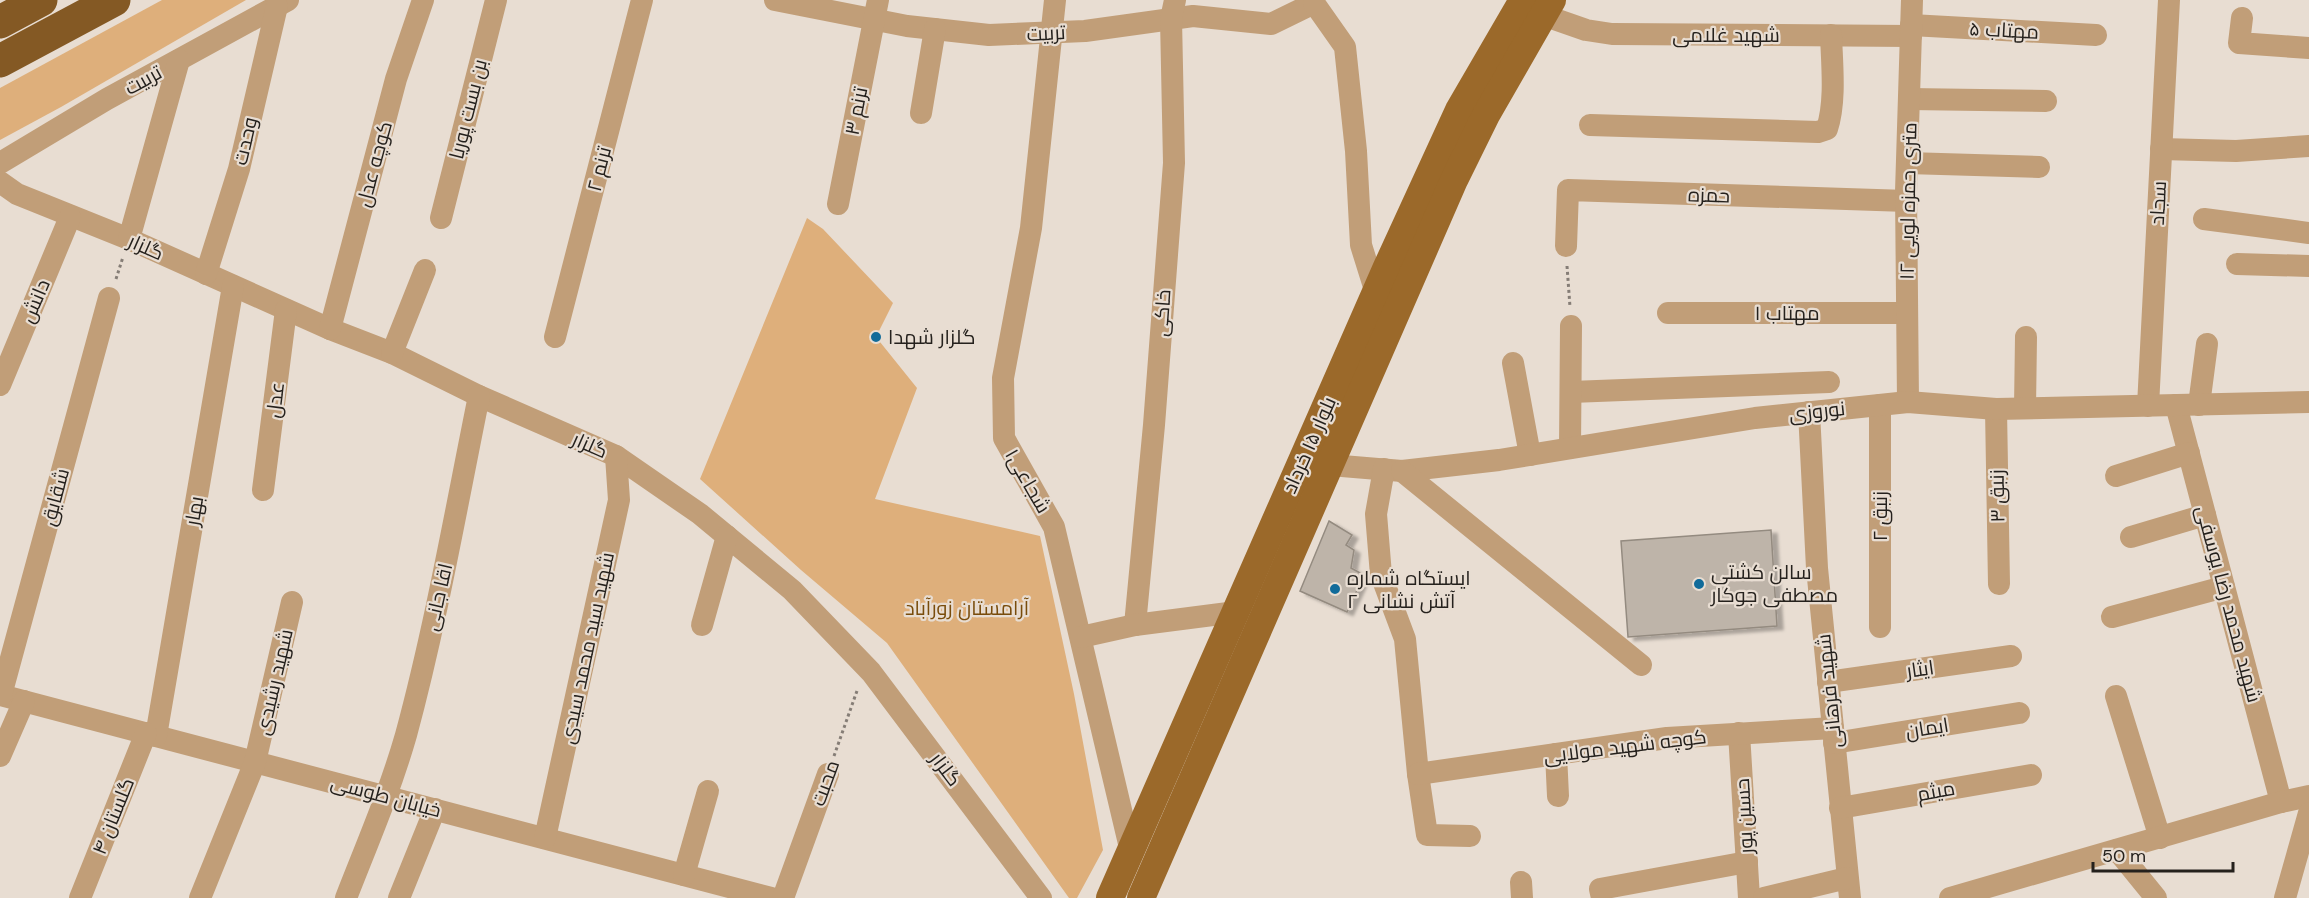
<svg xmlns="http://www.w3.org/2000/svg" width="2309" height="898" font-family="'DM Sans',Cairo,sans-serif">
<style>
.green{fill:#deaf7b}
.building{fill:#beb4a9;stroke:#948b80;stroke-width:1.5;filter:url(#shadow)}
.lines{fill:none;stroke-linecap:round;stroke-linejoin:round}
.path{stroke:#857d76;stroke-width:3;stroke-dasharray:3 3;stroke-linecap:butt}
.minor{stroke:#c19e78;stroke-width:22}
.major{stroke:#9b692a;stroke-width:28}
.highway{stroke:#845924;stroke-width:33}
.poi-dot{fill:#116b9a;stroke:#e8ddd2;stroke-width:2}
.labels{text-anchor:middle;stroke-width:4.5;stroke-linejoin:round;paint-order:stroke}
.street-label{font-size:20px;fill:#25211d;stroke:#e8ddd2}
.poi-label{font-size:20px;fill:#25211d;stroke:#e8ddd2;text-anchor:start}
.park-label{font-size:20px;fill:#794c0b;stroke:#e8ddd2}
</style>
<defs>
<filter id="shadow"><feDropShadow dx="6" dy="3.5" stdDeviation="1.5" flood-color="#0004"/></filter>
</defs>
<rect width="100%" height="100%" fill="#e8ddd2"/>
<g class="green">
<polygon points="162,0 246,0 61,107 0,140 0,88"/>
<polygon points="807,218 823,229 893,303 876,337 917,388 875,499 1040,536 1074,694 1103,850 1077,898 1069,898 887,643 801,570 700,479"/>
</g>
<g class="building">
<polygon points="1329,521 1352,535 1346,545 1354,550 1351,568 1364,575 1347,612 1300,591"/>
<polygon points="1771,530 1777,626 1628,637 1621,541"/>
</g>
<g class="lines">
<g class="path">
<polyline points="1567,266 1570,307"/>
<polyline points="116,279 123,257"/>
<polyline points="834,756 858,688"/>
</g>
<g class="minor">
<polyline points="775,0 907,26 989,35 1085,31 1193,16 1271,24 1314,3"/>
<polyline points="1055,0 1031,228 1003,378 1004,438 1054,527 1131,852"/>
<polyline points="1314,3 1345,47 1356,151 1361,245 1376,293"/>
<polyline points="1543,15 1586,30 1612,34 1911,36"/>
<polyline points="2242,18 2239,43 2309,48"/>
<polyline points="1911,25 2096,35"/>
<polyline points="1909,99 2046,101"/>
<polyline points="921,113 935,29"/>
<path d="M 1590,125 L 1818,132 L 1827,129 C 1836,101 1832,65 1831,35"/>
<polyline points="2161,149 2236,151 2309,146"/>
<polyline points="0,163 107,99 288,0"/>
<polyline points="1907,163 2039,167"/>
<polyline points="0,182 17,194 129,239 330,329 392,353 479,396 616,456 700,514 792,590 871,672 1041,898"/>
<polyline points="838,204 878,0"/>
<polyline points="441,218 496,0"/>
<polyline points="2204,219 2309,233"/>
<polyline points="129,239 179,60"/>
<polyline points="1566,246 1568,190 1907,201"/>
<polyline points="2237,264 2309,266"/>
<polyline points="206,274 239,169 277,6"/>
<polyline points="1668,313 1907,313"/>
<polyline points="330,329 396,79 423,0"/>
<polyline points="555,337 642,0"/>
<polyline points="392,353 425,270"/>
<polyline points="1513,363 1530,455"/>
<polyline points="0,385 70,217"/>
<polyline points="1571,392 1829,382"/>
<polyline points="1908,402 1906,192 1912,0"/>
<polyline points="1880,405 1880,627"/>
<polyline points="2176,405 2281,802"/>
<polyline points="2199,405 2207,344"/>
<polyline points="2148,406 2169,0"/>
<polyline points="2025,408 2026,337"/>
<polyline points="1996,409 1999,584"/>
<polyline points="1809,412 1817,568 1850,898"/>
<polyline points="1570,448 1571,326"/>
<polyline points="1330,465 1402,471 1499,460 1755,418 1908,402 1996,409 2309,402"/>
<polyline points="1384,469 1376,514 1381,575 1405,639 1418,774 1427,835 1470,836"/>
<polyline points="1402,471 1641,665"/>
<polyline points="2116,476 2189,453"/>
<polyline points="263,490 286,310"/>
<polyline points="2131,537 2205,515"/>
<polyline points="2112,617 2224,587"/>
<polyline points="702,625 727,536"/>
<polyline points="1135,625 1154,425 1174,163 1171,19 1175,0"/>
<polyline points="1081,637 1135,625 1236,612"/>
<polyline points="1828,682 2011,656"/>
<polyline points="0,695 771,898"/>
<polyline points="1,695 109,298"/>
<polyline points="2116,696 2160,838"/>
<polyline points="1739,733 1749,898"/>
<polyline points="156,736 233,286"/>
<polyline points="1834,743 2019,713"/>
<polyline points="1556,754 1558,796"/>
<polyline points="0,756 24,701"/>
<polyline points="1418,774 1667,738 1833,728"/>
<polyline points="1840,808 2031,775"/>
<polyline points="545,838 619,500 616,456"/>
<polyline points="2117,850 2156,898"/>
<polyline points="684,875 708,791"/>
<polyline points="1521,882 1522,898"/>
<polyline points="80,898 146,733"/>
<polyline points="200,898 255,762 292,602"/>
<path d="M 346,898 C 367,844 390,791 406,735 C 436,624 456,509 479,396"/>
<polyline points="399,898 435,809"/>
<polyline points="783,898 828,774"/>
<polyline points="1602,898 1600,889 1747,862"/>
<polyline points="1764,898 1847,878"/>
<polyline points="1950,898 2281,802 2309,796"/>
<polyline points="2285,898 2309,813"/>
</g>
<g class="major">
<polyline points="1110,898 1387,267 1459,110 1523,0"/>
<polyline points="1141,898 1454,180 1486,115 1552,0"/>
</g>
<g class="highway">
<polyline points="0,22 41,0"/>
<polyline points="0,61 114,0"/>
</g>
</g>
<g class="poi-dot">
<circle cx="876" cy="337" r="6"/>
<circle cx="1699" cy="584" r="6"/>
<circle cx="1335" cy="589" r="6"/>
</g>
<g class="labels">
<g class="street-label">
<text transform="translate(2004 30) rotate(3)" y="7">مهتاب ۵</text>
<text transform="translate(1046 33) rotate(-3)" y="7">تربیت</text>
<text x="1726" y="42">شهید غلامی</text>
<text transform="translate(143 80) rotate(-29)" y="7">تربیت</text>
<text transform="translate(468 109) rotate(-76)" y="7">بن بست پوریا</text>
<text transform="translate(856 111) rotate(-79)" y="7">ترنم ۳</text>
<text transform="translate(245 141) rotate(-77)" y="7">وحدت</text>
<text transform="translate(374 164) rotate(-75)" y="7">کوچه عدل</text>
<text transform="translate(599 169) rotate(-76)" y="7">ترنم ۲</text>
<text transform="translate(1709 195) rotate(2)" y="7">حمزه</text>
<text transform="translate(1908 201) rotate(-89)" y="7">۱۲ متری حمزه لویی</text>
<text transform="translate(2158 203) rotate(-87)" y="7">سجاد</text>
<text transform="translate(146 247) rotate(24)" y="7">گلزار</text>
<text transform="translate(35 301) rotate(-67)" y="7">دانش</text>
<text transform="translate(1162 313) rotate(-86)" y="7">خاکی</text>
<text x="1787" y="320">مهتاب ۱</text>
<text transform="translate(275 400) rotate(-83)" y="7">عدل</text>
<text transform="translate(1817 411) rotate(-6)" y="7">نوروزی</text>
<text transform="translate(590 445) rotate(24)" y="7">گلزار</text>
<text transform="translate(1309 445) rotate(-66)" y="7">بلوار ۱۵ خرداد</text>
<text transform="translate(1028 481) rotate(60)" y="7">شجاعی۱</text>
<text transform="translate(1997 496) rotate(-91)" y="7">زنبق ۳</text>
<text transform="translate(55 497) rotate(-75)" y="7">شقایق</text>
<text transform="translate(194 511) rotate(-80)" y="7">بهار</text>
<text transform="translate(1880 516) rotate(-90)" y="7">زنبق ۲</text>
<text transform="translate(438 597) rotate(-77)" y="7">اقا جانی</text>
<text transform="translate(2229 604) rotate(75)" y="7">شهید محمد رضا یوسفی</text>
<text transform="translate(587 648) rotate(-78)" y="7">شهید سید محمد سیدی</text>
<text transform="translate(1920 669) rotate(-8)" y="7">ایثار</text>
<text transform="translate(274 682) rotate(-77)" y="7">شهید رشیدی</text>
<text transform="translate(1829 691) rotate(-96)" y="7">شهید فرهانی</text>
<text transform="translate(1927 728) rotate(-9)" y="7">ایمان</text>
<text transform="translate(1625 746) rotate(-7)" y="7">کوچه شهید مولایی</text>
<text transform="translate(946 769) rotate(53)" y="7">گلزار</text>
<text transform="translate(825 783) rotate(-70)" y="7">محبت</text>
<text transform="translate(1936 791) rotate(-10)" y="7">میثم</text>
<text transform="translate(386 796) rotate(15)" y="7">خیابان طوسی</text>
<text transform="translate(113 816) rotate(-68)" y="7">گلستان ۴</text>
<text transform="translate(1744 816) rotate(-93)" y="7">حسین پور</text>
</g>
<g class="poi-label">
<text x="888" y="344">گلزار شهدا</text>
<text x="1711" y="579">سالن کشتی<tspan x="1711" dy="23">مصطفی جوکار</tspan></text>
<text x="1347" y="585">ایستگاه شماره<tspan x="1347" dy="23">۲ آتش نشانی</tspan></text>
</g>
<g class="park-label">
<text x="967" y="615">آرامستان زورآباد</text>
</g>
</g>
<path d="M2093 862v9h140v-9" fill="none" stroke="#25211d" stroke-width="3"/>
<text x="2102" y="862" font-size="18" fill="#25211d" stroke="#e8ddd2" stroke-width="4.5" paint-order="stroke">50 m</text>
</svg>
